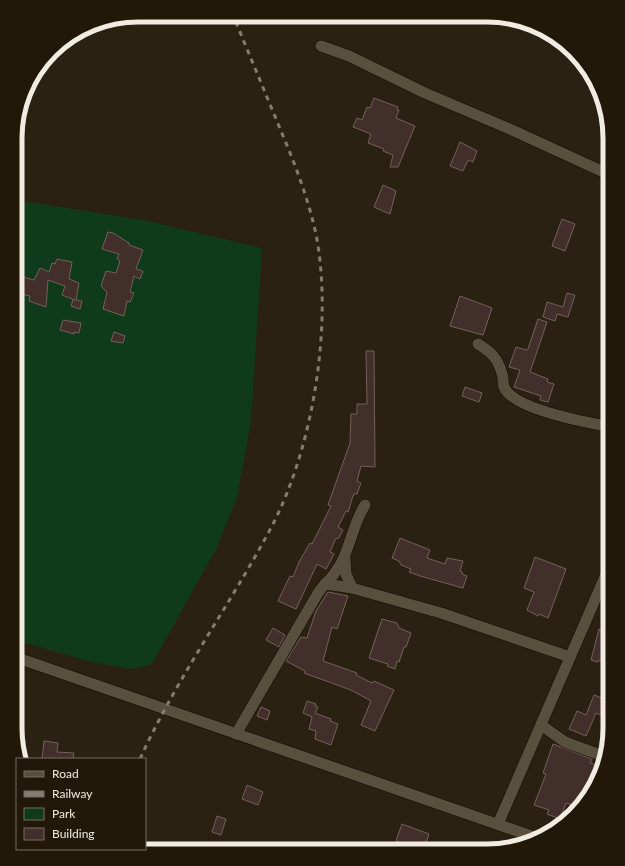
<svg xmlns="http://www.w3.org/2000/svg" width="625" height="866" font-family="Lato,sans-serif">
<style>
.green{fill:#0f3b1a}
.building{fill:#422f2b;stroke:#745f5b}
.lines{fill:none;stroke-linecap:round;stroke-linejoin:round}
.minor-casing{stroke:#130b01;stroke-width:12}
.minor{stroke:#594f3f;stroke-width:11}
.rail{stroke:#847c70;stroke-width:3;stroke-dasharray:5 5;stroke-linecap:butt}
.rim{fill:none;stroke:#f1ebe1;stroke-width:5}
</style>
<rect width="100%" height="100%" fill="#2b2113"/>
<polygon class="green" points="16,200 143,220 262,248 251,421 237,498 216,549 152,664 131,669 92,662 15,640"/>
<g class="building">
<polygon points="374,98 398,107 397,110 399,110 396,118 415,126 398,167 390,167 393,155 383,151 384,149 368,143 371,134 353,127 357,118 362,120 367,107 370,108"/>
<polygon points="460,142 477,151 473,162 468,160 463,171 450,166"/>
<polygon points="383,185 396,191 390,214 374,207"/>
<polygon points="562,219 575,224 565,251 552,246"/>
<polygon points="108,232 113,233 129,243 129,245 143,250 136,269 143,271 140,279 134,276 130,292 134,293 130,302 127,301 124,316 103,309 107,292 101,286 106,271 116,273 120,261 117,259 119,254 102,249"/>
<polygon points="57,259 72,262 69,279 79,283 76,300 82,301 80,309 71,306 73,300 75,300 62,295 65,286 48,280 46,307 29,301 30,296 20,294 21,290 16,289 16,275 34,280 40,268 49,272 52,263 55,264"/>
<polygon points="567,293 575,295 568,317 557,314 555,321 543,317 547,302 563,307"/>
<polygon points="460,296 492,308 483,335 450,326"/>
<polygon points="538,319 547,322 530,372 548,379 547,382 554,384 548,402 540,400 541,396 514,387 520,370 509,367 516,347 526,350 528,349"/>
<polygon points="63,320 81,323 79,333 74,332 74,334 60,330"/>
<polygon points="114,332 125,336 123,343 111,341"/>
<polygon points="366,351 374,351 375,467 361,466 357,481 361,483 357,494 354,494 353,496 348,512 346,511 338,527 343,530 338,539 336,538 330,552 334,554 326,569 317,564 296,609 278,601 290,576 293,577 299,562 310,543 312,544 331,506 328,505 350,443 351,414 357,414 357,404 367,404"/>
<polygon points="465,387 482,393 479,402 462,396"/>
<polygon points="400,538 430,550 427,558 445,564 447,558 463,561 460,571 462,572 462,574 467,576 463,588 420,576 409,572 411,569 401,565 399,561 392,558"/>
<polygon points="535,557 566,569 548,618 539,614 538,616 527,610 534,592 524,588"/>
<polygon points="328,592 348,596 337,629 332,627 323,661 357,673 356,675 372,683 374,681 394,690 375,731 361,725 371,701 351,690 304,673 305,671 286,661 301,637 307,638 316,611"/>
<polygon points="382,619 397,623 399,628 411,633 406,647 404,647 399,662 397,661 395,669 387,666 388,664 369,658"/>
<polygon points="273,628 285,635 279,647 266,640"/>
<polygon points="599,629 609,633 602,652 610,655 610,664 599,660 598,662 591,660"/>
<polygon points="594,695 610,701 610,719 596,713 586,736 569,729 577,711 586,715"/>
<polygon points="307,701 316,704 315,706 318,707 315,713 331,719 330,721 338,724 331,745 315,739 316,731 309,729 312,717 303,713"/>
<polygon points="261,707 270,711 267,720 257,716"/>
<polygon points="44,741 58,743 57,752 74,753 73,759 42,759"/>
<polygon points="553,744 592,759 590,763 599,766 589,796 577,807 566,803 560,819 547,814 549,810 534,805 546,774 543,773"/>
<polygon points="247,785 263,792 258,805 242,799"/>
<polygon points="217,816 226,819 221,835 212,832"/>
<polygon points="402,824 429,834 424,849 417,846 416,851 409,851 405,849 406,845 396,841"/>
</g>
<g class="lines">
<defs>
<g id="minor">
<polyline points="321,46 349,56 425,93 512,130 610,175"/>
<path d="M 478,344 C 491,352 498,358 502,374 C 504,379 502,385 505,389 C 517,410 586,422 610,427"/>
<polyline points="345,558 346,574 352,588"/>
<path d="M 325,584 C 351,560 348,532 365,505"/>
<polyline points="15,657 540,839"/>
<polyline points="541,725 565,742 603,756"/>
<polyline points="236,734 318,593 325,584 352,588 441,613 570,657"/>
<polyline points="498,824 610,565"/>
</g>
</defs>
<use href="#minor" class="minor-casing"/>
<use href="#minor" class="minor"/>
<path class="rail" d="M 140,759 C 177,677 231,604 273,524 C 314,444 333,322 316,234 C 308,198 295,164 281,131 C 265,92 249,54 233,15"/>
</g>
<path d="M0 0H625V866H0ZM138 22H487A116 116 0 0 1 603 138V728A116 116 0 0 1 487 844H138A116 116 0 0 1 22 728V138A116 116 0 0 1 138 22Z" fill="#21180a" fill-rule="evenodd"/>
<path class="rim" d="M138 22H487A116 116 0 0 1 603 138V728A116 116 0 0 1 487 844H138A116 116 0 0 1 22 728V138A116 116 0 0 1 138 22Z"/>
<rect x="16" y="758" width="130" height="92" fill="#21180a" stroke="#746c60"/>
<rect x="24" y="771" width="20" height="6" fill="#594f3f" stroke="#746c60"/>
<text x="52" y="778" font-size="12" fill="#f1ebe1">Road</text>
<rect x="24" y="791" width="20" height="6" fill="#847c70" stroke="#746c60"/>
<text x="52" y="798" font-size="12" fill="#f1ebe1">Railway</text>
<rect x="24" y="808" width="20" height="12" fill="#0f3b1a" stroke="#746c60"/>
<text x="52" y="818" font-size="12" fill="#f1ebe1">Park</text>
<rect x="24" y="828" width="20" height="12" fill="#422f2b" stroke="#746c60"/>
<text x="52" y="838" font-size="12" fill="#f1ebe1">Building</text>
</svg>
